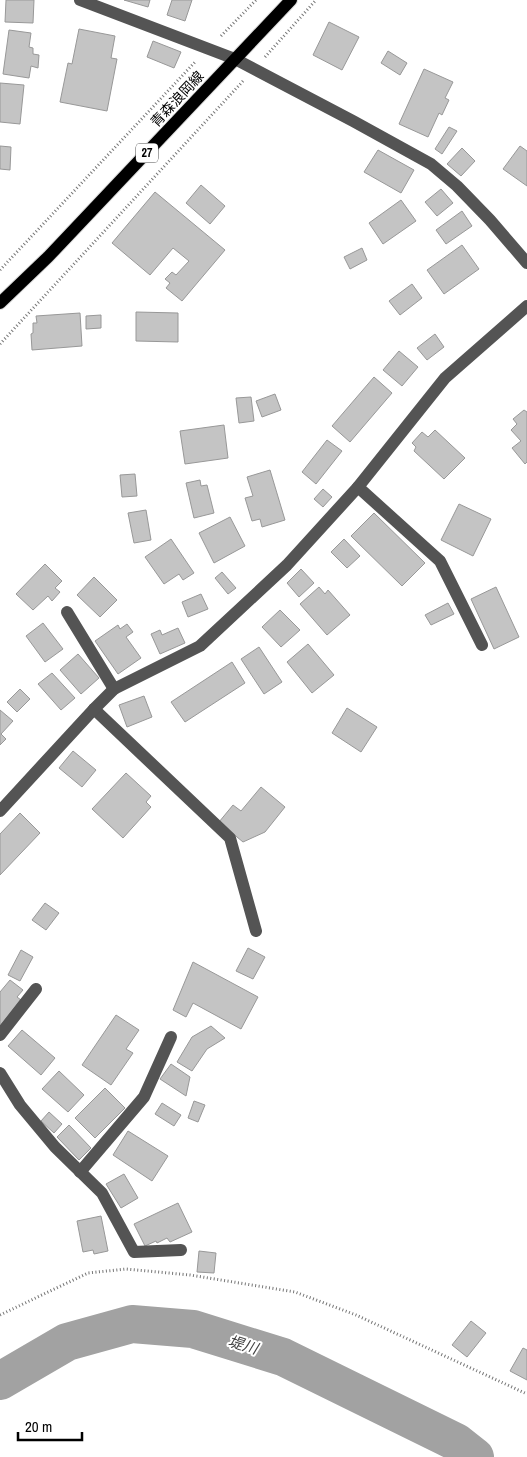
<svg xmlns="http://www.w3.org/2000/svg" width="527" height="1457" font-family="'Archivo Narrow','Noto Sans JP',sans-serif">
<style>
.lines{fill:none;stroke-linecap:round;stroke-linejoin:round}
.river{stroke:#a2a2a2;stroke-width:38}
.building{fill:#c4c4c4;stroke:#989898}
.major-casing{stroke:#dbdbdb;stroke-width:14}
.path{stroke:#767676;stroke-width:3;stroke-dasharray:1 2.5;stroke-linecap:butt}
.minor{stroke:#545454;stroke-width:12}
.major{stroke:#000;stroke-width:12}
.labels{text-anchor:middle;stroke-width:4;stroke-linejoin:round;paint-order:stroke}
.shield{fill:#fff;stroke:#4c4c4c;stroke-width:1}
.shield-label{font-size:12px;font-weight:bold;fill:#000}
.street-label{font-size:14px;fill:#000;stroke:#fff}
.water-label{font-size:15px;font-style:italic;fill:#434343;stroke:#fff}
</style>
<rect width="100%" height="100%" fill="#fff"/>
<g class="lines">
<polyline class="river" points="0,1381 67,1342 132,1324 193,1329 283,1357 456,1442 475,1457"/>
</g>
<g class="building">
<polygon points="6,0 34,0 33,23 5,22"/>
<polygon points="124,0 150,0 148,7"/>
<polygon points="172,0 192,0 185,21 167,15"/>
<polygon points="329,22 359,37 342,70 313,55"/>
<polygon points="79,29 115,36 111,58 117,59 107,111 60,102 68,63 72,64"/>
<polygon points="9,30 31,33 29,47 33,48 33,54 39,55 38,68 31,66 29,78 3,74"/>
<polygon points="153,41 181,52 174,68 147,57"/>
<polygon points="388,51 407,63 400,75 381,63"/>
<polygon points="424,69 453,82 445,98 449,100 442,115 439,113 428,137 399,124"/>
<polygon points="0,83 24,85 20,124 0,122"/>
<polygon points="449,127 457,131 442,154 435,149"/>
<polygon points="0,146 11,147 10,170 0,169"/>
<polygon points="520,146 527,151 527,186 503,169"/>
<polygon points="462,148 475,161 461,176 447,164"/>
<polygon points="378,150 414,170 401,193 364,172"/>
<polygon points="201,185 225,206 210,224 186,203"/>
<polygon points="441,189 453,203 437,216 425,202"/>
<polygon points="155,192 225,250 182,301 166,288 170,283 165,279 172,272 176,275 189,261 173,248 150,275 112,243"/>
<polygon points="401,200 416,221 383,244 369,223"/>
<polygon points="462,211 472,226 446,244 436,230"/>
<polygon points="462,245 479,269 444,294 427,270"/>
<polygon points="362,248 367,260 350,269 344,257"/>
<polygon points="412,284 422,298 400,315 389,301"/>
<polygon points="136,312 178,313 178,342 136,341"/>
<polygon points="80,313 82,346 32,350 31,334 33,333 33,323 37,323 36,316"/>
<polygon points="101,315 101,328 86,329 86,316"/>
<polygon points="435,334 444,347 427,360 417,348"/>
<polygon points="399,351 418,367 402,386 383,370"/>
<polygon points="374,377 392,393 350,442 332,426"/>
<polygon points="275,394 281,410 262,417 256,401"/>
<polygon points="251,397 254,421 239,423 236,398"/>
<polygon points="524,410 527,412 527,462 525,464 512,448 521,441 511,430 517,424 513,419"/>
<polygon points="224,425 228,458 185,464 180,431"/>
<polygon points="435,430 465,458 444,479 414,451 416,447 412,443 422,432 428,437"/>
<polygon points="327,440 342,451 316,484 302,472"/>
<polygon points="270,470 285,520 262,527 260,519 252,521 245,498 253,496 247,477"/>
<polygon points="135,474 137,496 122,497 120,475"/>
<polygon points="200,480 201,486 207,485 214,513 194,518 186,483"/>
<polygon points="323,489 332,497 323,507 314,499"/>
<polygon points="459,504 491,519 473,556 441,540"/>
<polygon points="146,510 151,540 134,543 128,513"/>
<polygon points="374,513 425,563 402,586 351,536"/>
<polygon points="230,517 245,546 214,563 199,533"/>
<polygon points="171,539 194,573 183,580 179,574 164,584 145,557"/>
<polygon points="344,539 360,556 347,568 331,552"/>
<polygon points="45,564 62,581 55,588 60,592 52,601 48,596 33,610 16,594"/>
<polygon points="301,569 314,583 299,597 287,583"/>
<polygon points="222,572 236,588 228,594 215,578"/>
<polygon points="94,577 117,600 100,617 77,595"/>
<polygon points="319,587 325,594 328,590 350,615 327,635 300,604"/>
<polygon points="496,587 519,637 494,649 471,599"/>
<polygon points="201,594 208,609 188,617 182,602"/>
<polygon points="448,603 454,614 431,625 425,615"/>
<polygon points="280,610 300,630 281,647 262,627"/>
<polygon points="43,623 63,649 45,662 26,636"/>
<polygon points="127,624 133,632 126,637 141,658 118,674 95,641 118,625 120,629"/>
<polygon points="178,628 185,643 160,654 151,634 160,630 162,635"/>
<polygon points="308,644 334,675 312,693 287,662"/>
<polygon points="259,647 282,682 264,694 241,659"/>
<polygon points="78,654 99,678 81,694 60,670"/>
<polygon points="232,662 245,683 185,722 171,702"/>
<polygon points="52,673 75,698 61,710 38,684"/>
<polygon points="20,689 30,699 17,712 7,702"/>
<polygon points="144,696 152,717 127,727 119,705"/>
<polygon points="347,708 377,727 361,752 332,733"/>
<polygon points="0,710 13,721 1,734 6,739 0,745"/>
<polygon points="73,751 96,770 82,787 59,768"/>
<polygon points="126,773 151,796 146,802 151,807 123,838 92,809"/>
<polygon points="261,787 285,807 265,832 243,842 219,822 233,805 241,811"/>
<polygon points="20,813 40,833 0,875 0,834"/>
<polygon points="45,903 59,913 46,930 32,920"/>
<polygon points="248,948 265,957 253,979 236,971"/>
<polygon points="21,950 33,957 20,981 8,975"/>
<polygon points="193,962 258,997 241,1029 193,1003 186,1017 173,1010"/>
<polygon points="10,980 23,990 17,997 21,1000 0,1026 0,992"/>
<polygon points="116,1015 139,1030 126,1049 133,1053 111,1085 82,1065"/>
<polygon points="211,1026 225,1038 207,1049 192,1071 177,1062 192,1037"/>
<polygon points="22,1030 55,1058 41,1075 8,1046"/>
<polygon points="171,1064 190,1077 186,1096 160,1079"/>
<polygon points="59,1071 84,1095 68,1112 42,1089"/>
<polygon points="105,1088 125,1108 95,1138 75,1118"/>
<polygon points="194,1101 205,1105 198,1122 188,1118"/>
<polygon points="162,1103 181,1115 174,1126 155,1114"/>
<polygon points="49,1112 62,1124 54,1133 41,1121"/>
<polygon points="69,1125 91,1148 79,1160 57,1137"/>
<polygon points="128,1131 168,1156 152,1181 113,1155"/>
<polygon points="124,1174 138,1198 121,1208 106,1184"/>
<polygon points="178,1203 192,1232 170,1242 167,1238 157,1243 156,1241 145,1246 134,1224"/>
<polygon points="101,1216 108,1251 94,1254 93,1250 83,1252 77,1221"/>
<polygon points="199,1251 216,1253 214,1273 197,1272"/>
<polygon points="471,1321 486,1333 467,1357 452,1345"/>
<polygon points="523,1348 527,1350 527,1380 510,1371"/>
</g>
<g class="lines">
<defs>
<polyline id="major" points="0,303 48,257 291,0"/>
</defs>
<use href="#major" class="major-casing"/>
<g class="path">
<polyline points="221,36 256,0"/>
<polyline points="265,57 316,0"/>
<polyline points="0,270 196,61"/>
<polyline points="0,344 244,80"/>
<polyline points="0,1315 88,1273 126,1269 190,1275 295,1292 356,1315 527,1394"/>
</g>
<g class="minor">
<polyline points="80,0 235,59 353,121 431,164 457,186 490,220 527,263"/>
<polyline points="358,487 440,561 482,645"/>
<polyline points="67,612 114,689"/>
<polyline points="94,709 230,838 256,931"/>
<polyline points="0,811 94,709 114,689 200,646 287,565 358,487 445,378 527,306"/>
<polyline points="0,1035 36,989"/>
<polyline points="0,1073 20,1105 55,1147 102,1193 134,1252 181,1250"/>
<polyline points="80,1172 144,1097 171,1037"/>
</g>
<use href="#major" class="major"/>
</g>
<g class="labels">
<rect class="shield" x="136" y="143.5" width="22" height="19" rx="4"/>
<g class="shield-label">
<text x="147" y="157">27</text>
</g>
<g class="street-label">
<text transform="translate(177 99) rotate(-47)" y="5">青森浪岡線</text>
</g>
<g class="water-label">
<text transform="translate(243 1345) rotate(17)" y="5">堤川</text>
</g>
</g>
<path d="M18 1432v8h64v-8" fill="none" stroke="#000000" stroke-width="2.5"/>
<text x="25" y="1432" font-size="15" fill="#000000" stroke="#ffffff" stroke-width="4" paint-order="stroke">20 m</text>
</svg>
